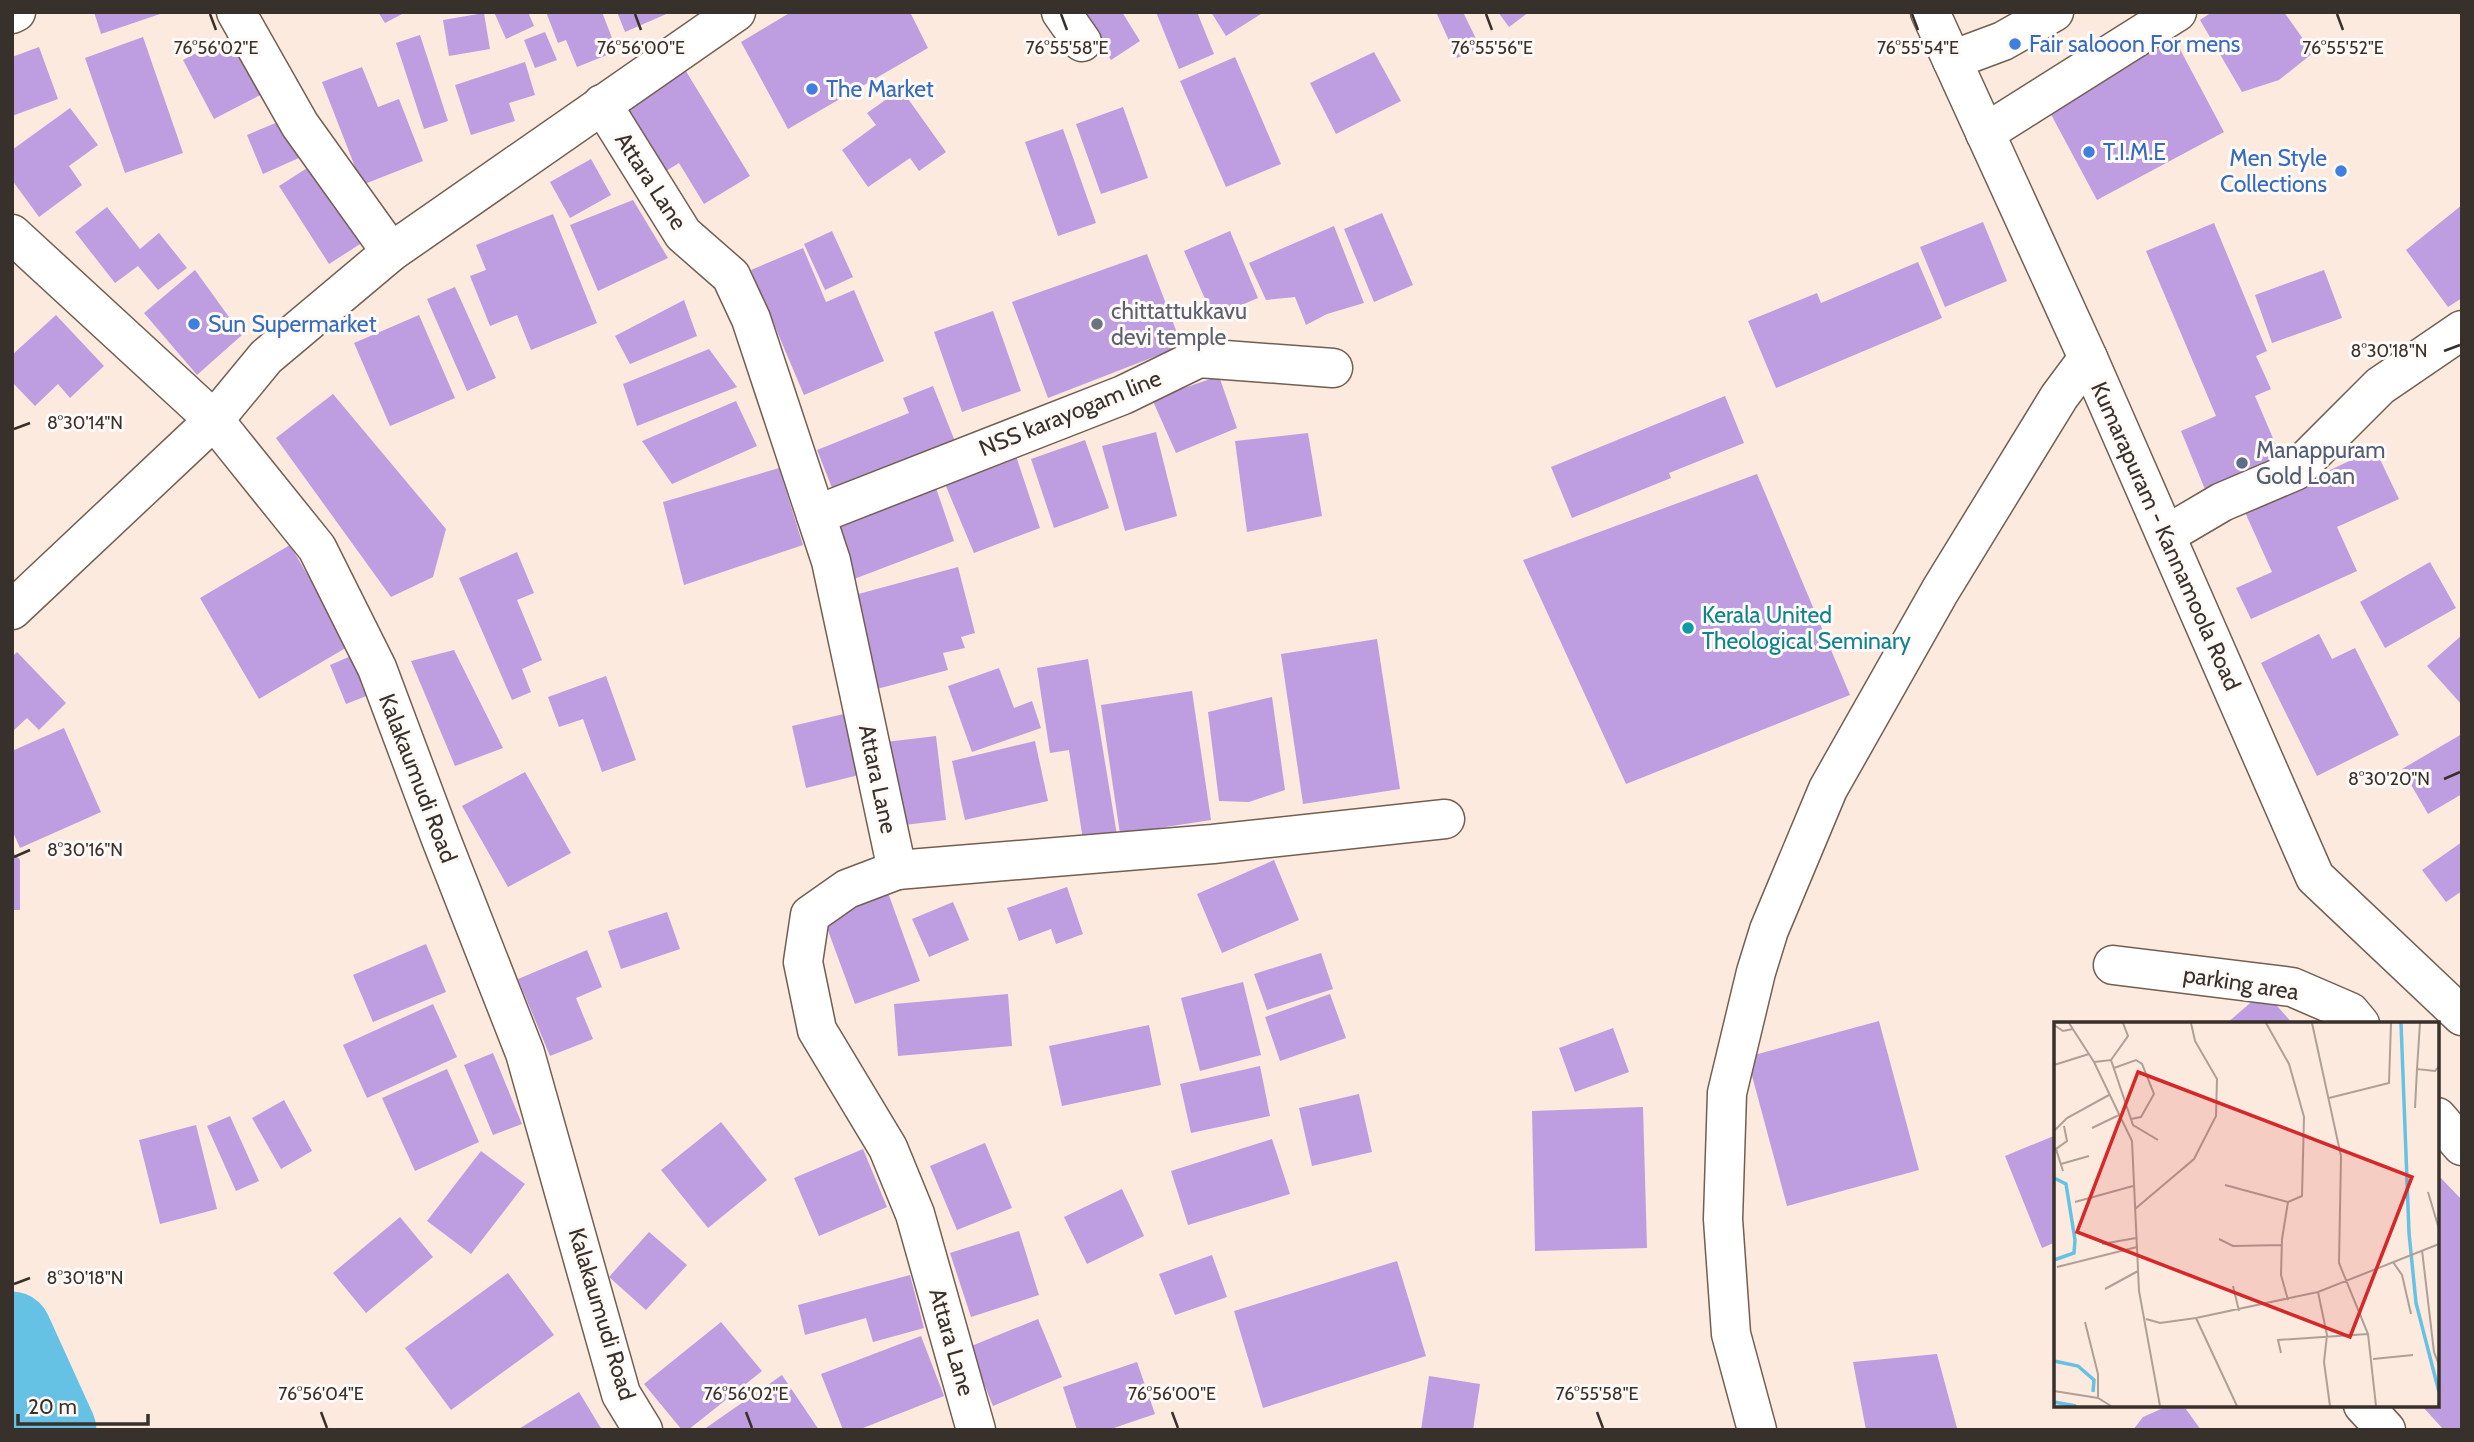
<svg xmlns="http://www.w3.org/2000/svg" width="2474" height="1442" font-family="Cabin,sans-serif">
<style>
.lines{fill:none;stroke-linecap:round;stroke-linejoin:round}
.river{stroke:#65c2e5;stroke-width:79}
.building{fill:#be9ee1}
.minor-casing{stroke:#725f52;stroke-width:41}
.major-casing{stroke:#725f52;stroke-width:41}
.minor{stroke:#fff;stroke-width:38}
.major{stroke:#fff;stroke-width:38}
.ticks{fill:none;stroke:#38302a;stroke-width:2.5}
.shop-dot{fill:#3f7fe0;stroke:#fffaf7;stroke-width:2.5}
.worship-dot{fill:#6b7280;stroke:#fffaf7;stroke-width:2.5}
.service-dot{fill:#5c6f8a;stroke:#fffaf7;stroke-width:2.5}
.culture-dot{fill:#0f9aa8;stroke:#fffaf7;stroke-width:2.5}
.labels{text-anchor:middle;stroke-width:6;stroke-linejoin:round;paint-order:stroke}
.shop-label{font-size:23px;fill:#366cbe;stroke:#fffaf7;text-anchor:start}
.street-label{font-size:23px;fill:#38302a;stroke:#fffaf7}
.worship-label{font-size:23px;fill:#5b616d;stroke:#fffaf7;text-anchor:start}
.service-label{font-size:23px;fill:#4e5e75;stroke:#fffaf7;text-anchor:start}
.culture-label{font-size:23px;fill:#0d838f;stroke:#fffaf7;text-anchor:start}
.inset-river{fill:none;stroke:#65c2e5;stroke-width:3.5}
.inset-road{fill:none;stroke:#aea096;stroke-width:2}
.view{fill:#d62828;fill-opacity:0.15;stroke:#d62828;stroke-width:3.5}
.inset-edge{fill:none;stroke:#38302a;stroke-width:3.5}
.ticks-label{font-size:18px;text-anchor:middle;fill:#38302a;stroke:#fffaf7;stroke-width:6;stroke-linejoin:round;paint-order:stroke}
</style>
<rect width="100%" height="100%" fill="#fceade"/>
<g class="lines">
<polyline class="river" points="12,1331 57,1430"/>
</g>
<g class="building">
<polygon points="94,12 163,12 163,13 101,34"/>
<polygon points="378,12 406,12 385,23"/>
<polygon points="494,12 528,12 534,26 506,39"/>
<polygon points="546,12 602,12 617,51 577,67 566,40 558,43"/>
<polygon points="617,12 671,12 625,32"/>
<polygon points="791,12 910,12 928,48 788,129 741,42"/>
<polygon points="1081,12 1122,12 1140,41 1111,60"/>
<polygon points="1156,12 1197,12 1214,54 1179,69"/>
<polygon points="1211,12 1260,12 1261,14 1226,36"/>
<polygon points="1436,12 1463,12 1480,47 1457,58"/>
<polygon points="1498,12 1529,12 1509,27"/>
<polygon points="2212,12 2284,12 2313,53 2279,80 2242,92 2200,20"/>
<polygon points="484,13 490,49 449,56 443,20"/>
<polygon points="237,32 268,91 214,119 183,60"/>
<polygon points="545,32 557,60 535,68 524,40"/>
<polygon points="420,35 448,121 424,129 396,43"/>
<polygon points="143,37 183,153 125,173 85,58"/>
<polygon points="2174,38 2224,132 2097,200 2047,107"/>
<polygon points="39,47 58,99 12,116 12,57"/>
<polygon points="1374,52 1401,101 1336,134 1310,83"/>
<polygon points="1235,57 1281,164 1226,187 1180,81"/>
<polygon points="525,62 535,95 509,103 515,121 471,135 455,85"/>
<polygon points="362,67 378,107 399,99 423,161 362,185 322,82"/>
<polygon points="684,68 750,176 704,204 679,163 658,176 618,112"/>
<polygon points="901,89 946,152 919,171 910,158 868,187 842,150 876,125 867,113"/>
<polygon points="1123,107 1148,178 1101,194 1076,124"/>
<polygon points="70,108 98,145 69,166 82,185 39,217 12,180 12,150"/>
<polygon points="285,119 301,157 263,174 247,135"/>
<polygon points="1063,129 1096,223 1058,236 1025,142"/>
<polygon points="591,159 611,195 570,218 550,182"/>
<polygon points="318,161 368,239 329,264 279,186"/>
<polygon points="633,200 668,258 598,291 570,225"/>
<polygon points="2462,205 2462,298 2448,307 2406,250"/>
<polygon points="107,207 140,249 159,233 187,268 158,290 138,266 115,283 75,232"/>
<polygon points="1382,213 1413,285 1374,302 1344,229"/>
<polygon points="553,214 597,323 531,350 517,315 490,326 470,276 486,270 476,245"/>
<polygon points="1983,222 2007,281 1945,307 1920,247"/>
<polygon points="2214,223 2267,351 2256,356 2271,389 2255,396 2287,471 2211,504 2181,431 2216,416 2146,251"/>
<polygon points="1334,226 1364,303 1327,314 1306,325 1295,297 1266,300 1249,263"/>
<polygon points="832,231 853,277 825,290 804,244"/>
<polygon points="1230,231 1258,298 1213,317 1184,251"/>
<polygon points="803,248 826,302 854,290 884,361 804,395 751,270"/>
<polygon points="1147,254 1182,346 1048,398 1012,302"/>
<polygon points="1918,262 1942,318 1776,388 1748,321 1817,293 1821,303"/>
<polygon points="195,270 242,335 197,375 144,313"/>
<polygon points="2324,270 2342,318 2272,343 2255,295"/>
<polygon points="455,287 496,378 467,391 427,299"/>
<polygon points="684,300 697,336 630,364 615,336"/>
<polygon points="993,311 1021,391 962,412 934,332"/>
<polygon points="56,315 104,366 70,398 58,384 35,406 12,382 12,355"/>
<polygon points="419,315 455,398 390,426 354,343"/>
<polygon points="709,349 737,387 637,426 623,384"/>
<polygon points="1219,376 1237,428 1176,453 1152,399"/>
<polygon points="933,386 960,454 838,503 817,450 909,413 903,398"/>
<polygon points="333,394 446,529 433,577 391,597 276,438"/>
<polygon points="1725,396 1744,443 1669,473 1671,478 1572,518 1551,467"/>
<polygon points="736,401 757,446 672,484 642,441"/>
<polygon points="1156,432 1177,516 1125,531 1102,446"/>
<polygon points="1308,433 1322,516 1247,532 1235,441"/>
<polygon points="1085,440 1109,508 1054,528 1031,459"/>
<polygon points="2375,449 2399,499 2337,527 2357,571 2251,619 2236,588 2272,572 2239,499 2285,491"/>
<polygon points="1016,456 1040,528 974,553 945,484"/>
<polygon points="779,468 803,545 684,585 663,502"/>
<polygon points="1757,474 1850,695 1626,784 1523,560"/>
<polygon points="933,479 954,541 854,579 830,516"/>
<polygon points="290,545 349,646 259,699 200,598"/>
<polygon points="517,552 534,593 517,600 542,660 522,669 531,692 512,700 459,578"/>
<polygon points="2430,562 2456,608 2385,648 2360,602"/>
<polygon points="958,567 975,633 961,637 965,648 943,653 948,670 877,689 851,596"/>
<polygon points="2319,634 2332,659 2355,648 2399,735 2317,776 2261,663"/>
<polygon points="2462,635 2462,705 2427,666"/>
<polygon points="1377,639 1400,789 1303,804 1281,654"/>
<polygon points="454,650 503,748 455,766 411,661"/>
<polygon points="17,652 66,703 39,730 27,718 12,732 12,657"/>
<polygon points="358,653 374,693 346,704 330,665"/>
<polygon points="1088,659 1117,835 1083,840 1069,750 1050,753 1037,668"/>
<polygon points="999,668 1014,708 1032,701 1041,728 972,752 948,686"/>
<polygon points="606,676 636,760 602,772 583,719 559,727 548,697"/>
<polygon points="1192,691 1211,820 1120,834 1101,705"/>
<polygon points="1272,697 1285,790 1249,802 1219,801 1208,712"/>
<polygon points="848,713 863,774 806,788 792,726"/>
<polygon points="64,728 101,812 20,848 12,830 12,751"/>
<polygon points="2462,734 2462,794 2428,814 2402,769"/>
<polygon points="936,736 946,820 896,826 886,742"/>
<polygon points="1035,741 1048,801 965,820 952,761"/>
<polygon points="525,772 571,853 508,887 462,806"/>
<polygon points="2462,842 2462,891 2446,902 2422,870"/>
<polygon points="12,851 20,860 20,910 12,910"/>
<polygon points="1274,860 1299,920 1222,953 1197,894"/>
<polygon points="1067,887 1083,934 1056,944 1051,929 1019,941 1007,908"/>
<polygon points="887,890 920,981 855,1004 822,914"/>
<polygon points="953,902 969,940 929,957 912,919"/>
<polygon points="667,912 680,949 621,969 608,931"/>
<polygon points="426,944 446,992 373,1022 353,975"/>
<polygon points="587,950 602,987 576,998 593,1039 550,1056 518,979"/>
<polygon points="1321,953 1333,989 1267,1010 1254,974"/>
<polygon points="1243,982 1261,1055 1200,1071 1181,998"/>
<polygon points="2264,991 2293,1024 2226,1024"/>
<polygon points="1008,994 1012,1046 898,1056 894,1004"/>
<polygon points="1330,994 1346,1038 1280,1061 1265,1017"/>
<polygon points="433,1004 457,1057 367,1098 343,1045"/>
<polygon points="1879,1021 1919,1170 1787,1206 1747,1057"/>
<polygon points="1149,1025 1161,1085 1062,1106 1049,1046"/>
<polygon points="1613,1028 1629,1072 1575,1092 1559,1048"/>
<polygon points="493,1053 522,1124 493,1135 464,1065"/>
<polygon points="1260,1066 1270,1116 1191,1133 1180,1084"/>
<polygon points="447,1069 479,1142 415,1171 382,1098"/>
<polygon points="1359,1094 1372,1152 1312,1166 1299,1108"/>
<polygon points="284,1100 312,1151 281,1169 252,1118"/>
<polygon points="1643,1107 1647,1248 1535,1251 1532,1111"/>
<polygon points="230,1116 259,1181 236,1191 207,1126"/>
<polygon points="721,1122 767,1180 708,1228 661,1170"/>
<polygon points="196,1125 217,1209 160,1224 139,1140"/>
<polygon points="2056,1135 2056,1242 2042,1248 2005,1156"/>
<polygon points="1272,1139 1290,1194 1188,1225 1171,1171"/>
<polygon points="985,1143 1012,1208 957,1230 930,1166"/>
<polygon points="863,1149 887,1207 819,1236 794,1178"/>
<polygon points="481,1151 525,1184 471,1254 427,1221"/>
<polygon points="2437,1174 2462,1200 2462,1430 2444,1430 2421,1405 2437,1405"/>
<polygon points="1122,1189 1144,1236 1087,1264 1064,1217"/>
<polygon points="400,1217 433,1257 366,1313 333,1273"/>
<polygon points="1019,1231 1039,1295 971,1317 950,1253"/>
<polygon points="649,1232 687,1265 646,1310 609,1277"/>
<polygon points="1212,1255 1227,1297 1175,1315 1159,1274"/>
<polygon points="1397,1261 1426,1356 1263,1408 1234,1311"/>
<polygon points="508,1273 554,1335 451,1410 405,1348"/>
<polygon points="910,1275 924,1328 873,1342 866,1318 805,1335 798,1305"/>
<polygon points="1038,1319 1062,1377 993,1406 969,1347"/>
<polygon points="721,1322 762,1371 688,1430 682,1430 644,1384"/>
<polygon points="921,1336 944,1396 858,1430 843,1430 821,1374"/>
<polygon points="1937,1354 1957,1428 1866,1430 1853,1362"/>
<polygon points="1137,1362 1155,1414 1108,1430 1077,1430 1063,1387"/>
<polygon points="782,1375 819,1430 703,1430"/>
<polygon points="1429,1376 1480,1384 1473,1430 1421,1430"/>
<polygon points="579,1392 602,1430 517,1430"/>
<polygon points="2170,1405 2183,1405 2201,1430 2133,1430 2143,1417"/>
</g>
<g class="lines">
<defs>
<g id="minor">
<polyline points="236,12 300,125 391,252"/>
<polyline points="1061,12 1082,42"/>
<polyline points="12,14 16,12"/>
<polyline points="1952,60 2003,41 2054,12"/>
<polyline points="602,104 683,234 731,276 751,319 831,561 897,870 847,889 810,915 803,962 817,1030 888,1148 915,1214 976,1430"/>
<polyline points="1985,133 2177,12"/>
<polyline points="12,234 214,420 317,548 377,668 441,839 525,1053 621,1394 643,1430"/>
<polyline points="816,515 1123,395 1199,358 1333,368"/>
<polyline points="2166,535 2222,502 2295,471 2380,386 2462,330"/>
<polyline points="897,870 1213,844 1445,819"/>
<polyline points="2113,965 2292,987 2350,1012 2360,1024"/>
<polyline points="2437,1117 2462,1146"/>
<polyline points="2363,1405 2386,1430"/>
<polyline points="1757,1430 1731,1334 1723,1219 1727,1093 1756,972 1769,930 1828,789 1940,591 2059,397 2088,358"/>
</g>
<g id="major">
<polyline points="1930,12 2088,358 2315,877 2462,1016"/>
<polyline points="12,610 214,420 266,357 391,252 736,12"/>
</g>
</defs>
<use href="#minor" class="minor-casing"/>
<use href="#major" class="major-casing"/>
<use href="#minor" class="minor"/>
<use href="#major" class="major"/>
</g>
<path class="ticks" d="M 210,14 L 216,30M 635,14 L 641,30M 1061,14 L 1067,30M 1486,14 L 1492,30M 1912,14 L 1918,30M 2337,14 L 2343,30M 2444,351 L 2460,345M 14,429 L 30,423M 2444,779 L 2460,772M 14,857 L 30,850M 14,1284 L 30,1278M 321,1412 L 327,1428M 746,1412 L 752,1428M 1172,1412 L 1178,1428M 1597,1412 L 1603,1428"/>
<g class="shop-dot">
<circle cx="2015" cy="44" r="7"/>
<circle cx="812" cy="89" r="7"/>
<circle cx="2089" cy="152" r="7"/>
<circle cx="2341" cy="171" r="7"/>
<circle cx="194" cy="324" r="7"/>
</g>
<circle class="worship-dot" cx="1097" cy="324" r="7"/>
<circle class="service-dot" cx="2242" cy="463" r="7"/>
<circle class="culture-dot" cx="1688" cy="628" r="7"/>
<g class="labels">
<g class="shop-label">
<text x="2029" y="52">Fair salooon For mens</text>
<text x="826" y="97">The Market</text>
<text x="2103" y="160">T.I.M.E</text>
<text x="2327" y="166" text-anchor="end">Men Style<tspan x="2327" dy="26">Collections</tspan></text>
<text x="208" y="332">Sun Supermarket</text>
</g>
<g class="street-label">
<text transform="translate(651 181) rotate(57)" y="8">Attara Lane</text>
<text transform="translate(1070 413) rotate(-22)" y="8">NSS karayogam line</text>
<text transform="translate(2166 536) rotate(66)" y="8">Kumarapuram - Kannamoola Road</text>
<text transform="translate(418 778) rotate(69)" y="8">Kalakaumudi Road</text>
<text transform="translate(878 779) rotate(78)" y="8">Attara Lane</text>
<text transform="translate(2241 983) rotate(9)" y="8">parking area</text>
<text transform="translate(602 1314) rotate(73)" y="8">Kalakaumudi Road</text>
<text transform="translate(952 1342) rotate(74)" y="8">Attara Lane</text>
</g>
<g class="worship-label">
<text x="1111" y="319">chittattukkavu<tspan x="1111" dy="26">devi temple</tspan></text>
</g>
<g class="service-label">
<text x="2256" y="458">Manappuram<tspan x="2256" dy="26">Gold Loan</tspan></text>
</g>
<g class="culture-label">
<text x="1702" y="623">Kerala United<tspan x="1702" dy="26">Theological Seminary</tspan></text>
</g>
</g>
<g transform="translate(2054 1022)">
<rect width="385" height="385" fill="#fceade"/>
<path class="inset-river" d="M 347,1 L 355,211 L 362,281 L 385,370M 0,156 L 12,162 L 21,218 L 20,231 L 0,238M 0,339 L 24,344 L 40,358 L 39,370M 0,380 L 22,384"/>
<path class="inset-road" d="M 15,1 L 40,40 L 78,119 L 85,269 L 106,384M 212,1 L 235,42 L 250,95 L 248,174 L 234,180 L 228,217 L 227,253 L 234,278M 258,1 L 287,134 L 285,241 L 314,312 L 322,384M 0,3 L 9,9 L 19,7M 57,38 L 74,14 L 69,1M 40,40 L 57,38 L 79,103 L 104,118M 0,43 L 35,32M 60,46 L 82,38 L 88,42 L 100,72 L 87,95 L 77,97M 363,47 L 366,1M 275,76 L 335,61 L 337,1M 361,86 L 363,47 L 381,49 L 385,44M 38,106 L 65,93M 0,109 L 13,96 L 55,73M 7,142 L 35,134M 9,149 L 2,127 L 13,119 L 10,104M 171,163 L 234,180M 374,170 L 385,207M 21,180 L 79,164M 81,187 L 140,137 L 162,94 L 163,57 L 141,19 L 137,1M 165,217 L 179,224 L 228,223M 48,222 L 82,216M 368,228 L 380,330 L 385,343M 339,240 L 348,253 L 357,292M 3,245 L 83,225M 179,264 L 185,289M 51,267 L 84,249M 264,270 L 273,313 L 270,340 L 276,384M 142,296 L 183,384M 92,297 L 106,301 L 142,296 L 264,270 L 385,222M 31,300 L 44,352 L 44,376M 227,331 L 224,318 L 314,312M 319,337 L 359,333M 0,369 L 44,376 L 57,384"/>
<path class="view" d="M 84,50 L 358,155 L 296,315 L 23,210 Z"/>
<rect width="385" height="385" class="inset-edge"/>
</g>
<g class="ticks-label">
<text x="1918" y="54">76°55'54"E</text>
<text x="216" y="54">76°56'02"E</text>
<text x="641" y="54">76°56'00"E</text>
<text x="1067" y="54">76°55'58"E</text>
<text x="1492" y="54">76°55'56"E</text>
<text x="2343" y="54">76°55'52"E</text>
<text x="2389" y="357">8°30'18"N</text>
<text x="85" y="429">8°30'14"N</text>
<text x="2389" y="785">8°30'20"N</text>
<text x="85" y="856">8°30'16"N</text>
<text x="85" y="1284">8°30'18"N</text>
<text x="321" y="1400">76°56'04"E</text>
<text x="746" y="1400">76°56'02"E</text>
<text x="1172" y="1400">76°56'00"E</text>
<text x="1597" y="1400">76°55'58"E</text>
</g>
<rect width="2474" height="1442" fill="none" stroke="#38302a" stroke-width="28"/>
<path d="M18 1414v10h130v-10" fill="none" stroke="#38302a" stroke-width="3.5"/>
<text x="28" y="1414" font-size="21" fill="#38302a" stroke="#fffaf7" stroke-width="5" paint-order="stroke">20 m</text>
</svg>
